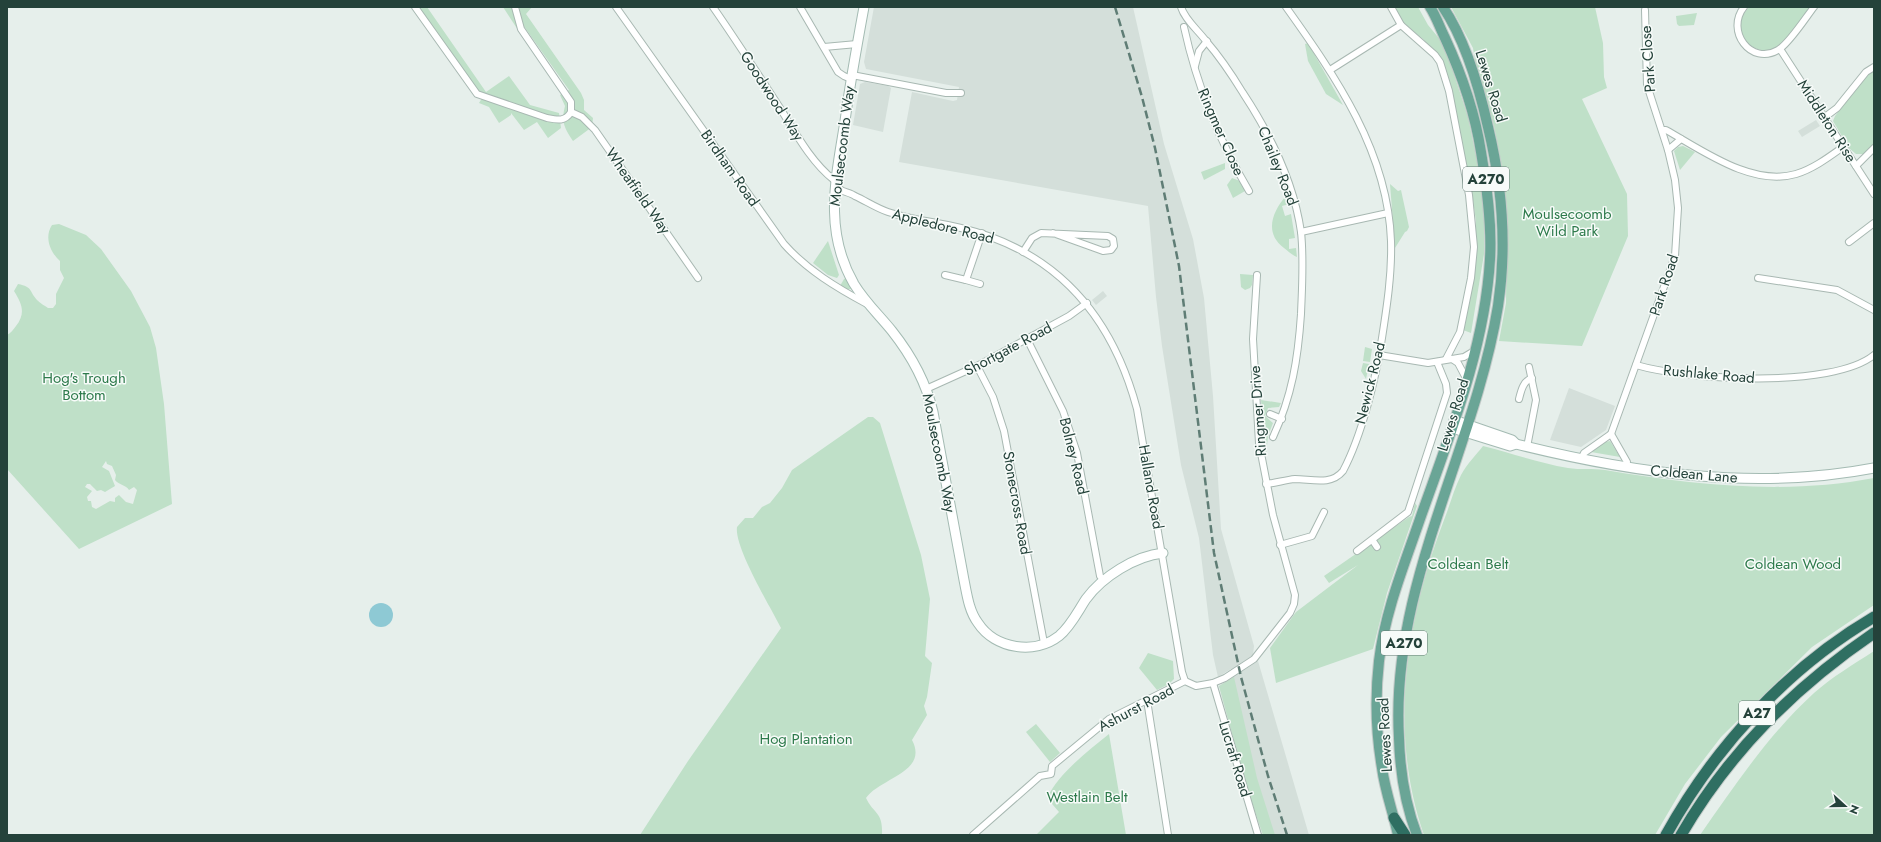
<svg xmlns="http://www.w3.org/2000/svg" width="1881" height="842" font-family="Jost,sans-serif">
<style>
.built{fill:#d4dfda}
.green{fill:#bfe0c8;fill-rule:evenodd}
.water{fill:#8ec9d4}
.lines{fill:none;stroke-linecap:round;stroke-linejoin:round}
.street-casing{stroke:#a8b8b2;stroke-width:8}
.secondary-casing{stroke:#a4bbb3;stroke-width:11}
.primary-casing{stroke:#c2cac8;stroke-width:12}
.highway-casing{stroke:#c2cac8;stroke-width:13}
.street{stroke:#fff;stroke-width:6}
.secondary{stroke:#fff;stroke-width:9}
.primary{stroke:#6aa596;stroke-width:10}
.highway{stroke:#2f6f62;stroke-width:11}
.rail{stroke:#5f7d75;stroke-width:2.5;stroke-dasharray:8 4;stroke-linecap:butt}
.labels{text-anchor:middle;stroke-width:3;stroke-linejoin:round;paint-order:stroke}
.shield{fill:#f7fbf9;stroke:#637a73;stroke-width:1}
.shield-label{font-size:14px;font-weight:bold;fill:#24423a}
.street-label{font-size:15px;fill:#24423a;stroke:#f7fbf9}
.park-label{font-size:15px;fill:#2d7a4b;stroke:#f7fbf9}
</style>
<rect width="100%" height="100%" fill="#e6efeb"/>
<g class="built">
<polygon points="874,7 1133,7 1164,144 1193,239 1204,298 1213,396 1221,529 1254,646 1253,655 1241,663 1243,671 1258,661 1309,835 1263,835 1248,791 1219,686 1233,677 1231,669 1218,677 1213,655 1199,538 1181,465 1162,346 1156,297 1148,206 899,162 912,92 953,101 957,100 959,87 866,69 864,62"/>
<polygon points="865,82 888,86 891,88 883,132 853,125 860,84"/>
<polygon points="1816,120 1820,126 1802,137 1798,131"/>
<polygon points="1103,291 1107,296 1096,305 1092,300"/>
<polygon points="1569,388 1615,406 1606,430 1581,447 1550,440"/>
</g>
<g class="green">
<polygon points="418,7 427,7 486,92 509,76 530,105 559,113 561,128 548,138 537,122 524,130 511,113 511,115 499,123 489,107 479,103 484,95 478,92"/>
<polygon points="503,7 512,7 518,30"/>
<path d="M 519,7 L 532,7 L 526,14 L 581,93 L 584,100 L 584,110 L 593,118 L 592,127 L 573,141 C 564,127 561,122 565,106 L 560,95 L 569,90 L 523,25 Z"/>
<polygon points="1394,7 1418,7 1428,25 1442,42 1448,56 1468,117 1481,180 1484,208 1484,254 1471,333 1463,330 1474,272 1476,221 1471,187 1451,88 1446,71 1439,56 1423,39 1403,23"/>
<polygon points="1451,7 1595,7 1603,43 1604,77 1607,88 1582,99 1627,194 1628,236 1582,346 1499,341 1506,303 1507,213 1503,172 1494,126 1476,66 1473,48"/>
<path d="M 1749,7 L 1811,7 C 1802,18 1790,38 1779,46 C 1760,60 1733,39 1742,17 C 1744,13 1747,10 1749,7 Z"/>
<polygon points="1697,13 1694,25 1679,26 1677,24 1676,16"/>
<polygon points="1308,43 1343,105 1326,94 1308,61 1305,44"/>
<polygon points="1874,70 1874,143 1864,154 1856,154 1849,148 1833,121 1835,116 1867,76"/>
<polygon points="1683,146 1695,152 1680,170 1674,151 1678,147"/>
<polygon points="1225,163 1225,169 1204,180 1201,172"/>
<polygon points="1232,178 1240,181 1245,191 1233,198 1227,185"/>
<polygon points="1390,184 1398,191 1401,190 1409,227 1407,231 1405,232 1395,248"/>
<path d="M 1286,196 L 1289,204 L 1282,206 L 1285,216 L 1291,214 L 1295,238 L 1289,239 L 1289,249 L 1296,248 L 1297,257 C 1292,255 1288,251 1284,248 C 1264,233 1272,212 1286,196 Z"/>
<path d="M 59,224 L 86,235 L 101,249 L 131,291 L 150,327 L 156,348 L 164,404 L 172,504 L 79,549 L 7,469 L 7,335 C 11,333 13,330 16,326 C 26,313 22,304 14,291 L 18,284 C 33,287 29,291 37,300 C 40,303 45,306 48,308 L 53,308 L 56,304 L 56,294 L 64,278 L 60,270 L 60,261 C 50,252 44,237 52,225 ZM 106,461 L 107,464 L 112,466 L 116,475 L 115,480 C 119,485 126,485 129,490 L 134,487 L 137,490 L 133,504 L 126,502 L 119,495 L 115,498 L 115,502 L 110,501 L 96,509 L 92,507 L 91,501 L 88,501 L 87,497 L 92,491 L 85,487 L 87,484 L 90,484 L 97,491 L 101,490 L 105,492 L 115,486 L 109,471 L 102,467 Z"/>
<polygon points="828,241 839,275 837,278 828,275 813,263"/>
<polygon points="1240,274 1253,275 1252,285 1250,288 1245,290 1241,287"/>
<polygon points="847,278 852,288 852,289 844,289 840,286 844,279"/>
<polygon points="1365,347 1372,349 1370,362 1363,361"/>
<polygon points="1363,363 1369,364 1366,379 1361,371"/>
<polygon points="1261,400 1281,403 1279,407 1268,408 1265,416 1273,423 1268,436 1266,455"/>
<path d="M 868,417 L 873,417 L 880,423 L 921,555 L 930,599 L 925,656 L 932,663 L 927,697 L 924,706 L 927,715 L 912,740 C 929,772 880,778 866,798 C 874,815 883,811 882,835 L 640,835 L 688,761 L 781,628 C 771,608 734,547 737,527 L 745,518 L 753,518 L 762,507 L 770,503 L 782,488 L 792,470 Z"/>
<polygon points="1610,441 1620,457 1591,452 1605,442"/>
<path d="M 1483,446 C 1511,453 1539,463 1568,468 C 1580,470 1593,468 1605,470 C 1693,485 1785,495 1874,478 L 1874,605 L 1812,647 L 1721,737 L 1685,784 L 1655,835 L 1424,835 C 1388,732 1406,620 1444,520 C 1450,505 1454,489 1461,475 C 1467,464 1476,455 1483,446 Z"/>
<polygon points="1415,503 1417,506 1387,593 1373,649 1276,683 1270,648 1296,612 1358,565 1329,583 1324,576 1409,517 1412,516"/>
<path d="M 1874,651 L 1874,835 L 1700,835 C 1735,785 1769,734 1814,693 C 1832,677 1854,664 1874,651 Z"/>
<polygon points="1148,653 1173,661 1174,679 1169,684 1157,690 1139,668"/>
<polygon points="1234,677 1257,778 1275,835 1263,835 1248,791 1219,686"/>
<polygon points="1036,724 1060,753 1050,762 1026,732"/>
<path d="M 1109,734 L 1126,835 L 1036,835 L 1059,812 L 1047,798 C 1059,773 1087,752 1109,734 Z"/>
</g>
<circle class="water" cx="381" cy="615" r="12"/>
<g class="lines">
<defs>
<g id="street">
<path d="M 415,7 L 477,94 L 547,118 C 557,120 565,122 571,112 L 571,102 L 521,29 L 515,7"/>
<path d="M 616,7 L 784,244 C 807,270 837,288 867,304"/>
<path d="M 713,7 C 736,40 758,74 780,108 C 795,132 811,162 834,180 C 837,182 838,187 841,190 C 844,192 851,193 855,196 C 866,201 876,208 888,212 C 912,220 937,222 961,228 C 1057,251 1112,316 1137,409 L 1182,672 L 1185,681"/>
<polyline points="800,7 838,72 844,76 851,79"/>
<path d="M 1181,7 C 1185,20 1198,30 1206,41 C 1220,57 1232,75 1243,93 C 1270,134 1294,183 1301,232 C 1304,259 1302,287 1301,314 C 1298,359 1292,396 1273,437"/>
<polyline points="1391,7 1401,25 1435,55 1440,62 1449,91 1469,195 1474,247 1471,278 1460,332 1446,359"/>
<path d="M 1744,7 C 1725,31 1751,66 1778,50 C 1789,44 1806,17 1814,7"/>
<path d="M 1184,27 C 1197,86 1218,139 1249,191"/>
<polyline points="824,47 857,44"/>
<polyline points="1780,49 1874,194"/>
<polyline points="1195,66 1199,51 1207,41"/>
<polyline points="1330,70 1401,25"/>
<polyline points="852,75 946,93 961,93"/>
<polyline points="571,112 582,117 595,130 698,278"/>
<polyline points="1825,117 1837,108 1866,72 1874,67"/>
<path d="M 1662,130 L 1666,130 C 1702,150 1752,187 1796,174 C 1813,169 1829,157 1843,147"/>
<polyline points="1668,150 1681,139"/>
<polyline points="1856,166 1874,148"/>
<polyline points="1301,232 1388,213"/>
<polyline points="1849,242 1874,223"/>
<polyline points="1023,252 1032,238 1041,233 1108,236 1113,239 1114,246 1111,250 1103,251 1053,233"/>
<polyline points="945,275 966,280 982,233"/>
<polyline points="1758,278 1837,290 1874,310"/>
<polyline points="966,280 980,284"/>
<polyline points="1027,339 1063,411 1077,453 1100,576 1103,580"/>
<polyline points="1379,355 1428,363 1464,357 1474,351"/>
<polyline points="1452,359 1458,363 1467,380"/>
<path d="M 1636,365 C 1687,380 1832,389 1874,355"/>
<polyline points="977,366 993,397 1004,431 1044,643"/>
<polyline points="926,389 977,366 1069,316 1087,303"/>
<path d="M 1519,399 C 1521,391 1523,381 1532,378"/>
<polyline points="1270,414 1282,419"/>
<polyline points="1611,434 1627,462 1626,467"/>
<polyline points="1527,447 1536,400 1529,367"/>
<polyline points="1581,459 1584,453 1611,434 1675,256 1678,208 1675,180 1668,150 1647,85 1645,10"/>
<path d="M 1266,484 C 1276,483 1285,480 1295,479 C 1311,479 1331,486 1343,471 C 1362,435 1376,378 1382,338 C 1387,306 1392,273 1391,241 C 1388,152 1336,77 1286,7"/>
<polyline points="1373,541 1377,547"/>
<polyline points="1280,545 1312,536 1324,512"/>
<polyline points="1357,551 1408,512 1447,393 1446,384 1437,362"/>
<polyline points="1213,683 1258,835"/>
<polyline points="1147,700 1168,835"/>
<polyline points="973,835 1040,776 1051,774 1052,766 1109,719 1185,681 1196,686 1213,683 1225,678 1254,659 1290,613 1294,604 1295,595 1273,515 1259,443 1253,339 1257,275"/>
</g>
<g id="secondary">
<path d="M 864,7 C 857,45 850,83 845,121 C 836,178 823,230 854,284 C 865,302 879,315 892,331 C 911,355 926,382 933,412 L 964,580 C 967,595 969,611 978,623 C 995,649 1035,655 1059,636 C 1071,626 1078,611 1086,599 C 1102,577 1135,556 1163,553"/>
<polyline points="1454,420 1512,440 1516,444"/>
<path d="M 1452,428 L 1510,446 L 1516,444 C 1632,473 1755,491 1874,468"/>
</g>
<g id="primary">
<path d="M 1398,835 C 1393,812 1385,791 1382,768 C 1376,733 1375,696 1379,661 C 1385,611 1405,563 1421,516 C 1450,434 1485,348 1490,259 C 1492,224 1487,188 1481,152 C 1475,113 1462,75 1445,38 C 1440,28 1436,16 1430,7"/>
<path d="M 1417,835 C 1405,804 1400,771 1399,738 C 1390,585 1474,453 1498,306 C 1507,247 1502,185 1488,127 C 1479,87 1466,41 1443,7"/>
</g>
<g id="highway">
<polyline points="1394,818 1405,835"/>
<path d="M 1666,835 C 1714,748 1787,668 1874,617"/>
<path d="M 1681,835 C 1730,751 1795,687 1874,633"/>
</g>
</defs>
<use href="#street" class="street-casing"/>
<use href="#secondary" class="secondary-casing"/>
<use href="#primary" class="primary-casing"/>
<use href="#highway" class="highway-casing"/>
<use href="#street" class="street"/>
<use href="#secondary" class="secondary"/>
<use href="#primary" class="primary"/>
<use href="#highway" class="highway"/>
<polyline class="rail" points="1115,7 1142,97 1155,148 1179,266 1214,553 1241,677 1268,776 1287,835"/>
</g>
<g class="labels">
<g class="shield">
<rect x="1463" y="167" width="46" height="24" rx="3"/>
<rect x="1381" y="631" width="46" height="24" rx="3"/>
<rect x="1739" y="701" width="36" height="24" rx="3"/>
</g>
<g class="shield-label">
<text x="1486" y="184">A270</text>
<text x="1404" y="648">A270</text>
<text x="1757" y="718">A27</text>
</g>
<g class="street-label">
<text transform="translate(1648 59) rotate(-94)" y="5">Park Close</text>
<text transform="translate(1491 86) rotate(73)" y="5">Lewes Road</text>
<text transform="translate(772 96) rotate(57)" y="5">Goodwood Way</text>
<text transform="translate(1827 121) rotate(57)" y="5">Middleton Rise</text>
<text transform="translate(1221 132) rotate(66)" y="5">Ringmer Close</text>
<text transform="translate(842 146) rotate(-83)" y="5">Moulsecoomb Way</text>
<text transform="translate(1278 166) rotate(68)" y="5">Chailey Road</text>
<text transform="translate(730 168) rotate(55)" y="5">Birdham Road</text>
<text transform="translate(638 191) rotate(55)" y="5">Wheatfield Way</text>
<text transform="translate(943 226) rotate(14)" y="5">Appledore Road</text>
<text transform="translate(1664 285) rotate(-72)" y="5">Park Road</text>
<text transform="translate(1008 349) rotate(-28)" y="5">Shortgate Road</text>
<text transform="translate(1709 374) rotate(5)" y="5">Rushlake Road</text>
<text transform="translate(1370 383) rotate(-76)" y="5">Newick Road</text>
<text transform="translate(1258 411) rotate(-94)" y="5">Ringmer Drive</text>
<text transform="translate(1453 415) rotate(-73)" y="5">Lewes Road</text>
<text transform="translate(939 453) rotate(79)" y="5">Moulsecoomb Way</text>
<text transform="translate(1074 456) rotate(76)" y="5">Bolney Road</text>
<text transform="translate(1694 474) rotate(5)" y="5">Coldean Lane</text>
<text transform="translate(1151 487) rotate(80)" y="5">Halland Road</text>
<text transform="translate(1017 503) rotate(80)" y="5">Stonecross Road</text>
<text transform="translate(1136 708) rotate(-28)" y="5">Ashurst Road</text>
<text transform="translate(1385 735) rotate(-93)" y="5">Lewes Road</text>
<text transform="translate(1235 759) rotate(73)" y="5">Lucraft Road</text>
</g>
<g class="park-label">
<text x="1567" y="219">Moulsecoomb<tspan x="1567" dy="17">Wild Park</tspan></text>
<text x="84" y="383">Hog's Trough<tspan x="84" dy="17">Bottom</tspan></text>
<text x="1468" y="569">Coldean Belt</text>
<text x="1793" y="569">Coldean Wood</text>
<text x="806" y="744">Hog Plantation</text>
<text x="1087" y="802">Westlain Belt</text>
</g>
</g>
<rect width="1881" height="842" fill="none" stroke="#24423a" stroke-width="16"/>
<g transform="translate(1845 806) rotate(111)" stroke="#f7fbf9" stroke-width="3" paint-order="stroke">
<path d="M0-3L7 15L0 10L-7 15Z" fill="#24423a"/>
<text y="-6" font-size="11" font-weight="bold" text-anchor="middle" fill="#24423a">N</text>
</g>
</svg>
